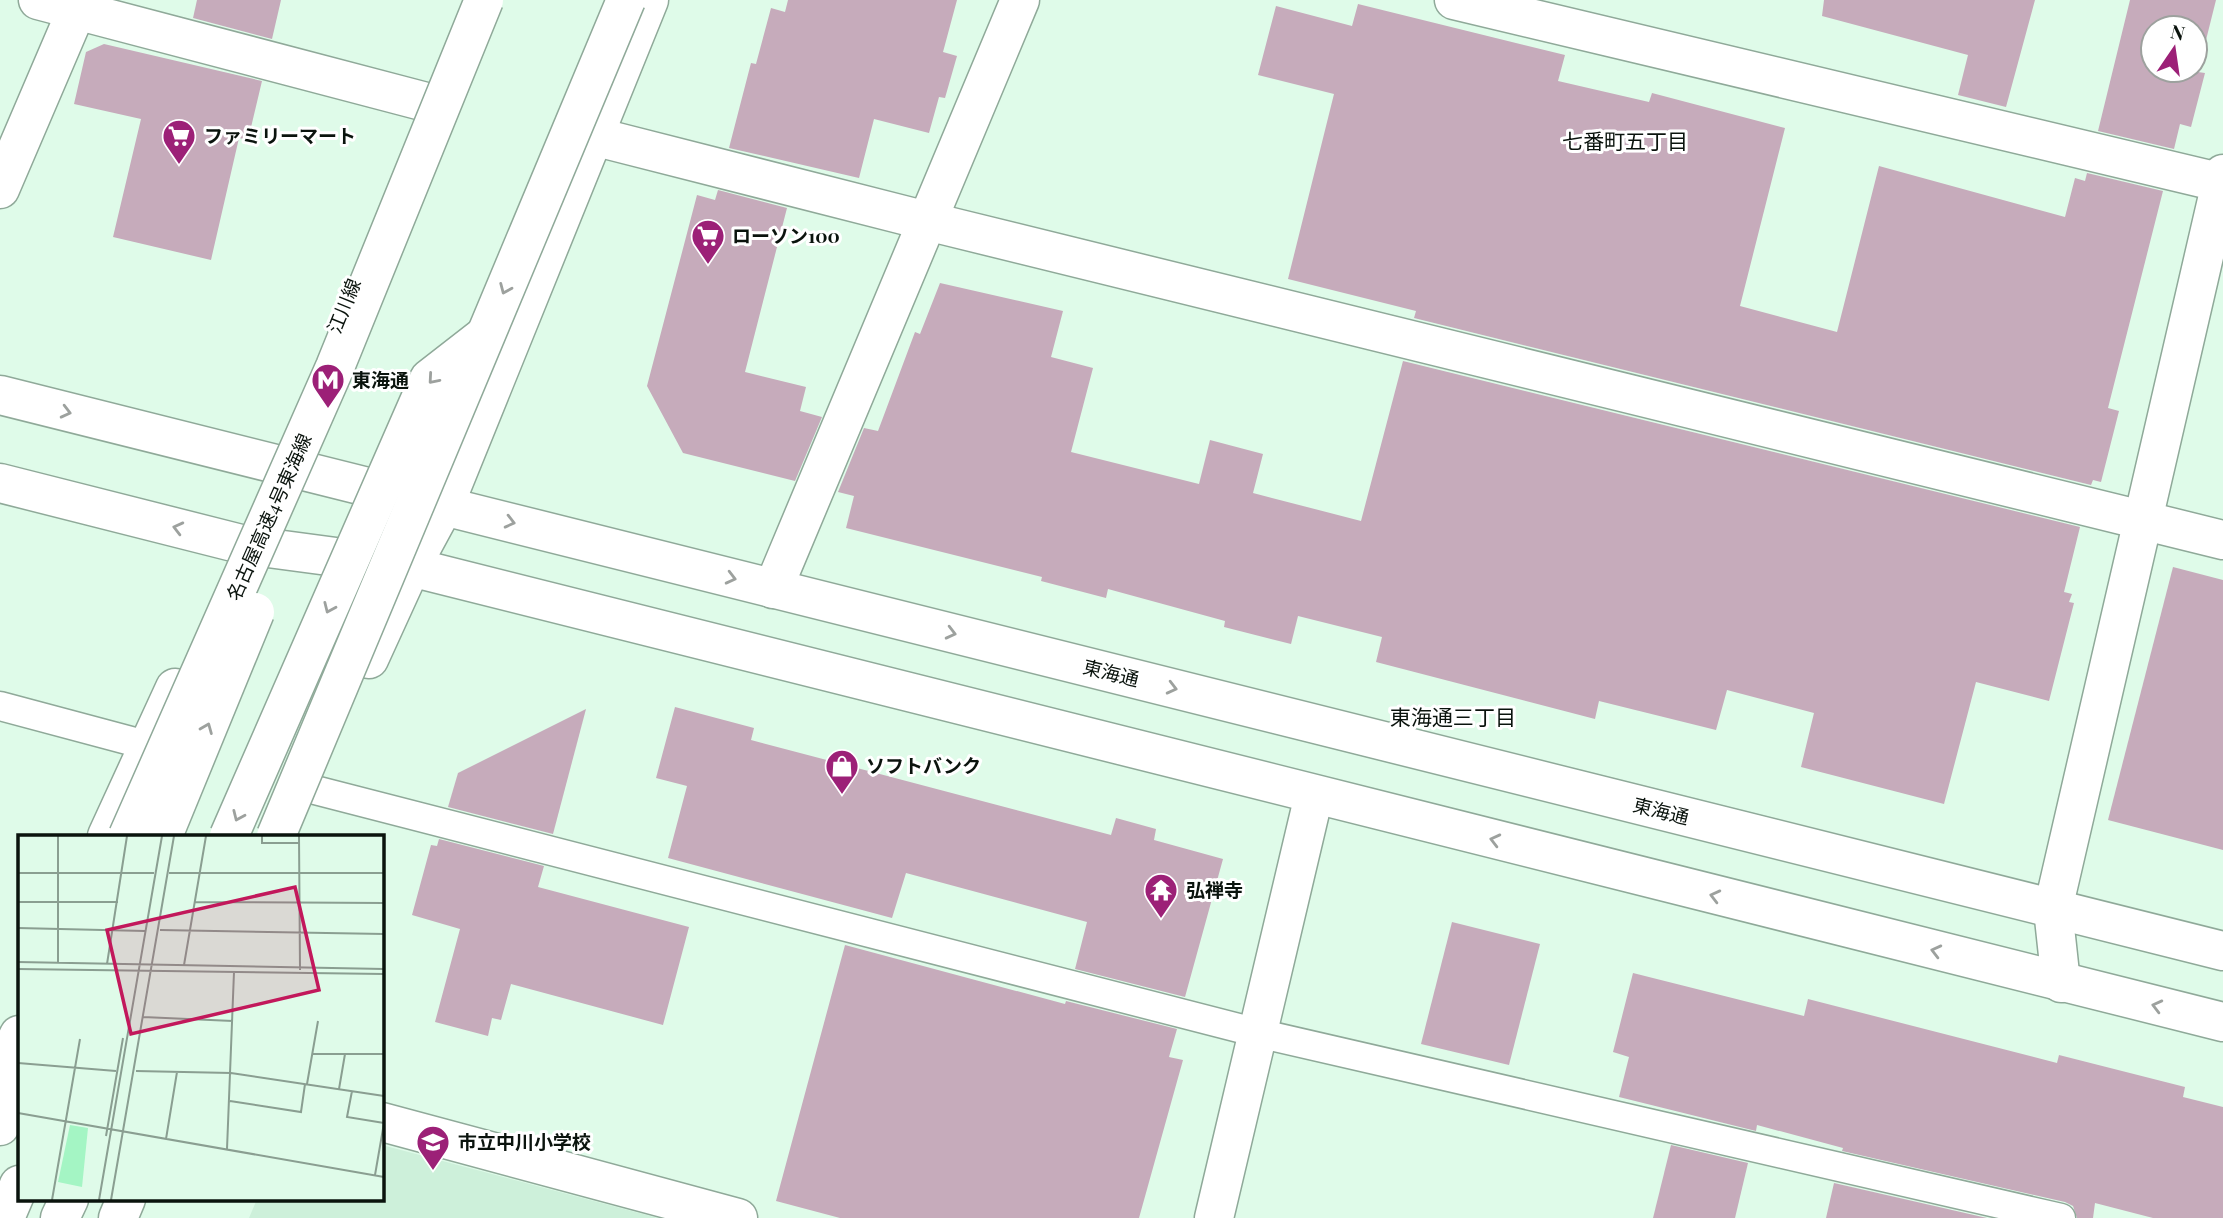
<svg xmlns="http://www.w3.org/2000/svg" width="2223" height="1218" font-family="'Playfair Display','Noto Sans JP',serif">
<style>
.built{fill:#cdf0da}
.building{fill:#c6abbb;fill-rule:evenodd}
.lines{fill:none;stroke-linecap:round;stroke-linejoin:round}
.lane-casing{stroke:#8fa999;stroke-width:31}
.street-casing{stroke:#8fa999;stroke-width:41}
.primary-casing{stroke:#8fa999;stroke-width:41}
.highway-casing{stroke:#8fa999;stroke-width:41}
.lane{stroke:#fff;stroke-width:28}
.street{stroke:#fff;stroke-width:38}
.primary{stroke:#fff;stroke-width:38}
.highway{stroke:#fff;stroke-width:38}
.highway-bridge-casing{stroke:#8fa999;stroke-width:41;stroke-linecap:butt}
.highway-bridge{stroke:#fff;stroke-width:38}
.oneway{stroke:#9da19e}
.labels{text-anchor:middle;stroke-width:6;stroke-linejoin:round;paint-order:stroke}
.poi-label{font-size:19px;font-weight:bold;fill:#0a130d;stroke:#fff;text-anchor:start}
.street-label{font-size:19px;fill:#0a130d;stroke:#fff}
.neighbourhood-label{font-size:21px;fill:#0a130d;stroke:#fff}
.inset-road{fill:none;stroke:#8a9e91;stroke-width:2}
.view{fill:#c2185b;fill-opacity:0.15;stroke:#c2185b;stroke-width:3.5}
.inset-edge{fill:none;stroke:#0a130d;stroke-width:3.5}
</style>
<rect width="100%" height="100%" fill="#dffbe9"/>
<polygon class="built" points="382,1145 658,1218 249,1218 257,1199 382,1199"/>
<g class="building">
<polygon points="197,0 281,0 272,39 193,18"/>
<polygon points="788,0 957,0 943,52 957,56 945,98 939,97 929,133 874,119 859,178 729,148 751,63 756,64 771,8 785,12"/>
<polygon points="1824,0 2035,0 2006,107 1958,95 1968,55 1822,16"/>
<path d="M 2130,0 L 2216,0 L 2198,72 L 2205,73 L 2191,127 L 2180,124 L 2174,149 L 2098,131 ZM 2153,28 L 2195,28 L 2195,70 L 2153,70 Z"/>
<polygon points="1358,4 1565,55 1558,81 1649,102 1652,93 1785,128 1740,306 1837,332 1879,166 2065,217 2075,178 2085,181 2087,173 2163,191 2108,408 2119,411 2101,482 2093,480 2091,485 1414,318 1416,311 1288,279 1334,94 1258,75 1276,6 1352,26"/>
<polygon points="104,44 262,81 248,140 239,138 211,260 113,237 141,119 74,104 86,52"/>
<polygon points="718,190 787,208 745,372 806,387 800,411 822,417 795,481 683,453 647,386 697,195 715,200"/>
<polygon points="940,283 1063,311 1051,357 1093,368 1071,452 1199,484 1210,440 1263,454 1253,493 1361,521 1403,361 2080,527 2064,592 2072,594 2069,602 2074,603 2049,701 1976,682 1944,804 1801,767 1814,713 1727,690 1716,730 1599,701 1595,719 1376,662 1382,637 1298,616 1291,644 1224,627 1225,621 1108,589 1106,598 1041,581 1042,577 846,528 854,496 838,492 864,428 878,431 915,332 920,334"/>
<polygon points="2173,567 2223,580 2223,850 2108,820"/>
<polygon points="675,707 754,728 751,740 1111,835 1116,818 1156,829 1154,840 1223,859 1185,997 1075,969 1087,922 906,873 892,918 668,858 687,786 656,778"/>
<polygon points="586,709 553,834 448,807 458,773"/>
<polygon points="439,839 544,866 538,887 689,927 663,1025 511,984 501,1020 492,1018 488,1036 435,1022 460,929 412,915 431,845 437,846"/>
<polygon points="1452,922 1540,944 1509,1065 1421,1044"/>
<polygon points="845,945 1065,1004 1066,1001 1177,1029 1169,1057 1183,1060 1139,1218 840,1218 776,1201"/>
<polygon points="1633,973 1804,1016 1808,999 2057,1063 2059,1055 2185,1087 2183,1097 2223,1107 2223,1218 2153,1218 2095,1203 2093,1218 2077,1218 2073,1206 2065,1202 1842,1151 1843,1148 1757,1125 1756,1131 1619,1097 1629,1057 1613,1052"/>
<polygon points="1671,1145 1748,1163 1735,1218 1653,1218"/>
<polygon points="1834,1183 1987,1218 1826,1218"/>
</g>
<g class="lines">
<defs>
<g id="lane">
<polyline points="0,706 146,745"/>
<polyline points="311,789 1258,1033 2061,1218"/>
</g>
<g id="street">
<polyline points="38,0 426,102"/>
<polyline points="1454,0 2223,183"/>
<polyline points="593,136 927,221 2223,540"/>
<polyline points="0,189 81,0"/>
<polyline points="773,589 1020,0"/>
<polyline points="2061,983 2053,909 2223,174"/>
<polyline points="382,1122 738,1218"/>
<polyline points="1214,1218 1314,795"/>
</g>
<g id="primary">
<polyline points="0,395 2223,951"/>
<polyline points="0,483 245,545 411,567 2223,1022"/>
<polyline points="369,659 411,567 444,506 649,0"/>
<polyline points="107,836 175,688"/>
<polyline points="0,1072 19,1035"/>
</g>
<g id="highway">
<polyline points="0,1126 19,1082"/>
<polyline points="5,1218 19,1185"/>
<polyline points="60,1218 69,1199"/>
<polyline points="118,1218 126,1199"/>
</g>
</defs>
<use href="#lane" class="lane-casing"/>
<use href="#street" class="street-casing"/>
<use href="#primary" class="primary-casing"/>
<use href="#highway" class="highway-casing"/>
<use href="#lane" class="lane"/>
<use href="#street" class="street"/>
<use href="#primary" class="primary"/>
<use href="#highway" class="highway"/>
<defs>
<g id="highway-bridge">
<polyline points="128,836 335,367 484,0"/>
<polyline points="163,836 255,612"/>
<polyline points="229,836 429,379 483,337"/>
<polyline points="276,836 626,0"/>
</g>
</defs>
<use href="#highway-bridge" class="highway-bridge-casing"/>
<use href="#highway-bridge" class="highway-bridge"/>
</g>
<defs><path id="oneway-chevron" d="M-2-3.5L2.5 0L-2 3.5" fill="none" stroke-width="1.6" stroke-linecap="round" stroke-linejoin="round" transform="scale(1.75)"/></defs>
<g class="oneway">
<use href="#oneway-chevron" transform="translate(505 289) rotate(113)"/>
<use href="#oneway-chevron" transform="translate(433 379) rotate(131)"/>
<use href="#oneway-chevron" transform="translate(66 412) rotate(14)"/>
<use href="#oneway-chevron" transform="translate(510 522) rotate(14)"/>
<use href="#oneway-chevron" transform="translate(178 528) rotate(-166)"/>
<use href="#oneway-chevron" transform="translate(731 578) rotate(14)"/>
<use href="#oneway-chevron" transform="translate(329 608) rotate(114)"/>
<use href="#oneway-chevron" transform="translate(951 633) rotate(14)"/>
<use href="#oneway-chevron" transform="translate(1172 688) rotate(14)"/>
<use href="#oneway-chevron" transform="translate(207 728) rotate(-68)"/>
<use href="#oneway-chevron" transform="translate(238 816) rotate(114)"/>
<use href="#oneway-chevron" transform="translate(1495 840) rotate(-166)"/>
<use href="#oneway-chevron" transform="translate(1715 896) rotate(-166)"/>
<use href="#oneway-chevron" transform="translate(1936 951) rotate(-166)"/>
<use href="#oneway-chevron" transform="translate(2157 1006) rotate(-166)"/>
</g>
<defs>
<symbol id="supermarket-pin" viewBox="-11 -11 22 30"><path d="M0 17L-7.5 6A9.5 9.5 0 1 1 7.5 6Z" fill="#9c2077" stroke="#fff"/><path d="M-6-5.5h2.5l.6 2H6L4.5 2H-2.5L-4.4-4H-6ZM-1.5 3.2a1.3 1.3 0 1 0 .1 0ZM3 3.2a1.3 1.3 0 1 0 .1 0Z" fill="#fff"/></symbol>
<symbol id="metro-pin" viewBox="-11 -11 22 30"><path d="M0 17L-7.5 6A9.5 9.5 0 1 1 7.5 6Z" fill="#9c2077" stroke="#fff"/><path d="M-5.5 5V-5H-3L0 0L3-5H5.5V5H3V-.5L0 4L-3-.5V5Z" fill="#fff"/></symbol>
<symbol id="shop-pin" viewBox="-11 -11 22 30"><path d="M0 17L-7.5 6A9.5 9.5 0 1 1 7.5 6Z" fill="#9c2077" stroke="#fff"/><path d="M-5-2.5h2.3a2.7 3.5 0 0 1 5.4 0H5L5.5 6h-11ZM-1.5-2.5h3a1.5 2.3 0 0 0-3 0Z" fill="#fff"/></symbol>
<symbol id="temple-pin" viewBox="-11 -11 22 30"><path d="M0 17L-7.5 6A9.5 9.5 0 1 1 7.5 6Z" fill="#9c2077" stroke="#fff"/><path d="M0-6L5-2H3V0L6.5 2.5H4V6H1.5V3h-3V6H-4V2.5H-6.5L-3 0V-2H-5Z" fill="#fff"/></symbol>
<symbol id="school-pin" viewBox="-11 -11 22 30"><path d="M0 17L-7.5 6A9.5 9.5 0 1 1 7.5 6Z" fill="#9c2077" stroke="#fff"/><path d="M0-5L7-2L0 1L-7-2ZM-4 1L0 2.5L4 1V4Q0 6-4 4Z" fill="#fff"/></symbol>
</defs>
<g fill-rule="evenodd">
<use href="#supermarket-pin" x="160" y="117" width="38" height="52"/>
<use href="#supermarket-pin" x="689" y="217" width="38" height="52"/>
<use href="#metro-pin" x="309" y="361" width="38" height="52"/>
<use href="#shop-pin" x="823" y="747" width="38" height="52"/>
<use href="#temple-pin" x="1142" y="871" width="38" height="52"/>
<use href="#school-pin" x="414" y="1123" width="38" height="52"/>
</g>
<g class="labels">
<g class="poi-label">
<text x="204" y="143">ファミリーマート</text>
<text x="732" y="243">ローソン100</text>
<text x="352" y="387">東海通</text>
<text x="866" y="773">ソフトバンク</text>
<text x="1186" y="897">弘禅寺</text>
<text x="458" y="1149">市立中川小学校</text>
</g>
<g class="street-label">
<text transform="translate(344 306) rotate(-68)" y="7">江川線</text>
<text transform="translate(269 517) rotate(-66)" y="7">名古屋高速4号東海線</text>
<text transform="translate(1111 673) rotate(14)" y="7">東海通</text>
<text transform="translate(1661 811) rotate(14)" y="7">東海通</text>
</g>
<g class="neighbourhood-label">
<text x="1625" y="149">七番町五丁目</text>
<text x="1453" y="725">東海通三丁目</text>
</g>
</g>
<g transform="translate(18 835)">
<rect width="366" height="366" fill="#dffbe9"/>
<path d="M 52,290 L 70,293 L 64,352 L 40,347 Z" fill="#a4f5c4"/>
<path class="inset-road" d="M 244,1 L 244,8 L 281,8M 281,1 L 282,135M 0,38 L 136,38M 151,38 L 366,38M 0,67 L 100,67M 177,67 L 366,68M 0,93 L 127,96M 142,95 L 366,99M 0,127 L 366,134M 40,128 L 40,1M 89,129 L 109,1M 166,130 L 188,1M 0,134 L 366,139M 125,182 L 215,186M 294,219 L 366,219M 0,228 L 98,236M 118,236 L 213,238 L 366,261M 289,249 L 300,186M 321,254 L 327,219M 334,256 L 329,282 L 366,288M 212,266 L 283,277 L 287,249M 0,278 L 366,342M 88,301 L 105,203M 148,304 L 159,237M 209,314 L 216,137M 357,340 L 366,288M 34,365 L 62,204M 81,365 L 144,1M 93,365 L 156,1"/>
<path class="view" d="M 277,52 L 301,155 L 113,199 L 89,95 Z"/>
<rect width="366" height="366" class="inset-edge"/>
</g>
<g transform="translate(2174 49) rotate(13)"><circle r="33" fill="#ffffff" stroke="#9da19e" stroke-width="2"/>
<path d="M0-5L12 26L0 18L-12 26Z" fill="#9c2077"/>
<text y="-10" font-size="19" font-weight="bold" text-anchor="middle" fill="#0a130d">N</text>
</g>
</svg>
